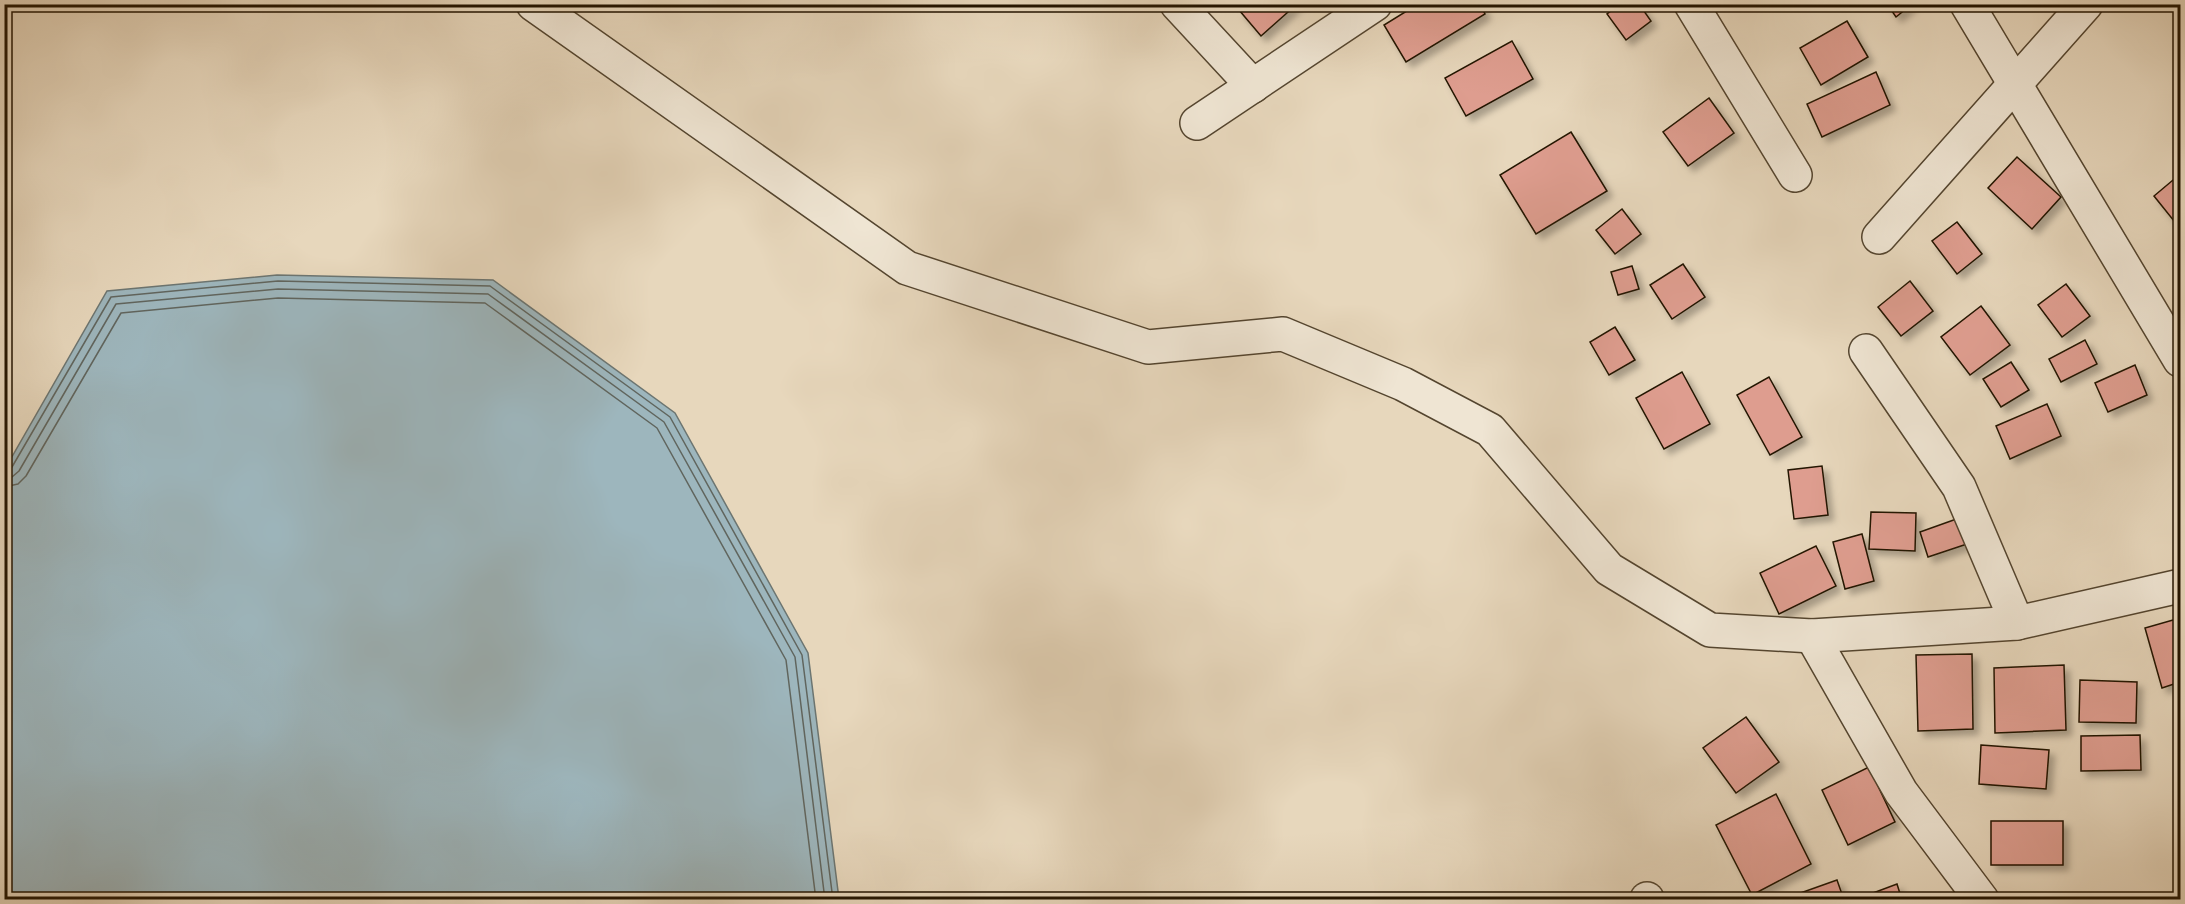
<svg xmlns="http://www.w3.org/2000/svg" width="2185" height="904" font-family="'IM FELL English',serif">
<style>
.water{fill:#9db6bd;stroke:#6c7571;stroke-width:1.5}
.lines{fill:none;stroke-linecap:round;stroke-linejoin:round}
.shore{stroke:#60655e;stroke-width:1.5}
.building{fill:#de9d8f;stroke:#231400;stroke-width:1.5;filter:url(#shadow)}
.street-casing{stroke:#54452f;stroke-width:36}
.street{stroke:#efe5d3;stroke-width:33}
</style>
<defs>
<filter id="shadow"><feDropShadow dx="5.5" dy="5.5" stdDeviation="3" flood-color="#0004"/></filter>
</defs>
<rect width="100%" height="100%" fill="#e7d7bc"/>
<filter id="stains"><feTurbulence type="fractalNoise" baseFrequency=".00333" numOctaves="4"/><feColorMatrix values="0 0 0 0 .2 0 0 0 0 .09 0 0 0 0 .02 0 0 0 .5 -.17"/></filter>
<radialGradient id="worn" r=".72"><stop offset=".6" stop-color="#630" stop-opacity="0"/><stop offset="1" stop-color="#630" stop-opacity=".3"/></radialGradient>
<polygon class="water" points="277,275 493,280 675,413 808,653 839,899 5,899 5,469 107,291"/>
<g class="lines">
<g class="shore">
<polyline points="4,470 12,467 111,297 278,281 490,286 670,417 802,655 833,900"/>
<polyline points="4,478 12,477 19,471 116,304 278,289 488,294 664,422 795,657 825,900"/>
<polyline points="4,487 18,484 26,476 121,313 278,298 485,303 657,428 786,660 816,900"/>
</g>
</g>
<g class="building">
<polygon points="1246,4 1297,4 1261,36 1239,10"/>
<polygon points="1418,4 1480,4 1485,14 1406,62 1384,25"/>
<polygon points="1620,4 1639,4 1651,21 1626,40 1607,14"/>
<polygon points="1887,4 1912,4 1896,17"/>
<polygon points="1847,21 1868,57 1821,85 1800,48"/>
<polygon points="1512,41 1533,79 1466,116 1445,78"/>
<polygon points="1876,72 1890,105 1822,137 1807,104"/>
<polygon points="1709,98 1734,133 1688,166 1663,132"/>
<polygon points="1571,132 1607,191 1536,234 1500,175"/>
<polygon points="2017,157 2061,197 2032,229 1988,188"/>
<polygon points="2179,175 2180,215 2174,221 2154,196"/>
<polygon points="1622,209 1641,234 1615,254 1596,230"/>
<polygon points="1957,222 1982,254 1957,274 1932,241"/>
<polygon points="1683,264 1705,297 1672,319 1650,285"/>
<polygon points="1632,266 1639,289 1618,295 1611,272"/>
<polygon points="1910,281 1933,311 1901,336 1878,307"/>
<polygon points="2066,284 2090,316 2062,337 2038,305"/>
<polygon points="1981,306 2010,345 1970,375 1941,337"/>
<polygon points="1615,327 1635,360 1609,375 1590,342"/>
<polygon points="2085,340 2097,364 2061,382 2049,359"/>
<polygon points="2011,362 2029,390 2001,407 1983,379"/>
<polygon points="2135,365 2147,395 2108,412 2095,383"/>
<polygon points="1682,372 1710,424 1664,449 1636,398"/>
<polygon points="1769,377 1802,437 1770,455 1737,395"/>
<polygon points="2047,404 2061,436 2010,459 1996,426"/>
<polygon points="1822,466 1828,515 1794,519 1788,470"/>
<polygon points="1871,512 1916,513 1915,551 1869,549"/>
<polygon points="1962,517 1970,543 1928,557 1920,532"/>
<polygon points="1862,534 1874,581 1845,589 1833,542"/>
<polygon points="1816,546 1836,586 1779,614 1760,573"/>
<polygon points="2180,618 2180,682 2162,688 2145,628"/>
<polygon points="1972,654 1973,729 1918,731 1916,655"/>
<polygon points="2064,665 2066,730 1995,733 1994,668"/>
<polygon points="2080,680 2137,682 2136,723 2079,722"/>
<polygon points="2180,694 2180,733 2175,695"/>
<polygon points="1746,717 1779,762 1736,793 1703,748"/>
<polygon points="2140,735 2141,770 2081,771 2081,736"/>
<polygon points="1981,745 2049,750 2046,789 1979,784"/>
<polygon points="1869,767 1895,822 1848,845 1822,790"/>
<polygon points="1776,794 1811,864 1752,895 1716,825"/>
<rect x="1991" y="821" width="72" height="44"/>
<polygon points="1837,880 1844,900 1793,900 1792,896"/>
<polygon points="1897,884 1902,900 1866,900 1865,896"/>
</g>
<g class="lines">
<defs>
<g id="street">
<polyline points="533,4 907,268 1148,347 1283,334 1403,384 1490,430 1609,569 1710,630 1812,636 2017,623 2180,586"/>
<polyline points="1177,4 1253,86"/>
<polyline points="1691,4 1795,175"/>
<polyline points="1967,4 2180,360"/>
<polyline points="1197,123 1375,4"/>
<polyline points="1879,237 2086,4"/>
<polyline points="1866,351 1959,487 2017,623"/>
<polyline points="1812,636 1901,792 1982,900"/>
<polyline points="1647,899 1647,900"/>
</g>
</defs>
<use href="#street" class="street-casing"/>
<use href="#street" class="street"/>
</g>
<rect width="2185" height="904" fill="none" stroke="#e7d7bc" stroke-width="24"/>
<rect x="6" y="6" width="2173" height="892" fill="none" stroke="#231400" stroke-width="3"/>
<rect x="12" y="12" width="2161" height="880" fill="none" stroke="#231400" stroke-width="1.5"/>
<rect width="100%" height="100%" filter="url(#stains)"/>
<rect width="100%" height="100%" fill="url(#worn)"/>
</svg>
